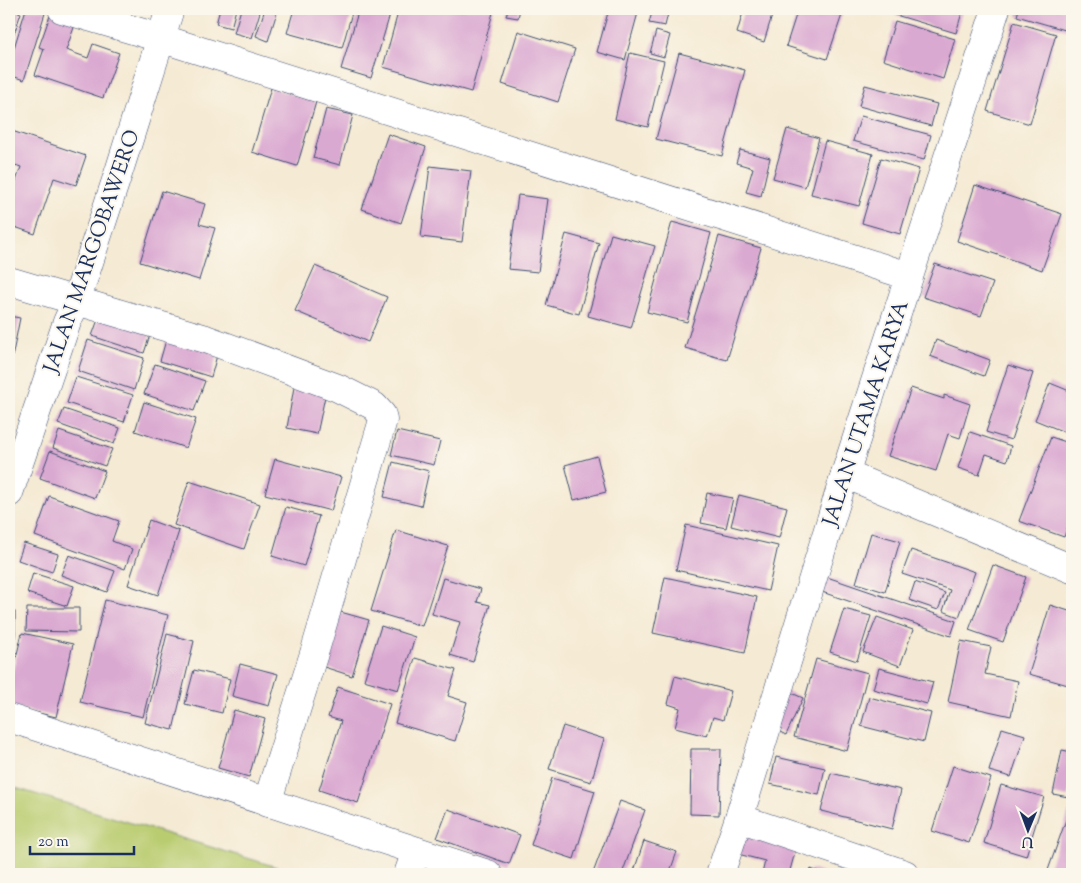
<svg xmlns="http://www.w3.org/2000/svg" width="1081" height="883" font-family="'Sorts Mill Goudy',serif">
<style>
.green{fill:#b9cc6f;stroke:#6a7e66}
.building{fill:#daa9d1}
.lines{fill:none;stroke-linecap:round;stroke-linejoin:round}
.minor-casing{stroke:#3c4b70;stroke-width:29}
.minor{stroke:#fff;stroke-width:28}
.labels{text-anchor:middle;stroke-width:4;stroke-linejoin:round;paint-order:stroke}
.street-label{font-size:21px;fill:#1b2f5e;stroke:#fbf7ec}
</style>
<rect width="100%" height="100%" fill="#fbf7ec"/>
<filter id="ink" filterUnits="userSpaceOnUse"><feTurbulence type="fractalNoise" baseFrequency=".02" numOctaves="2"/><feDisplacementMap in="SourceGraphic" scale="10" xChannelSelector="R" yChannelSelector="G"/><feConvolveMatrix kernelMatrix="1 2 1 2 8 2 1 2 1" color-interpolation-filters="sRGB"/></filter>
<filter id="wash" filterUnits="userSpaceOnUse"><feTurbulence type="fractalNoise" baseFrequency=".0096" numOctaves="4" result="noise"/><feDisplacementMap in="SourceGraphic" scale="20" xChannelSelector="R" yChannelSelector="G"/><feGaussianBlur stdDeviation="1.12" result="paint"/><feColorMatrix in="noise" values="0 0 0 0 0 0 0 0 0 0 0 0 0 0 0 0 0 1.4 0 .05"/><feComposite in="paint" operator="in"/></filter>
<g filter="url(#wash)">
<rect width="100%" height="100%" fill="#f5ead3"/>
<polygon class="green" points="9,786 300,874 9,874"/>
<g id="blocks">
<g class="building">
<polygon points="9,9 21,13 14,34 9,32"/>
<polygon points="26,9 46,10 24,80 9,75 9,64"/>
<polygon points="220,9 236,9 231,28 216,24"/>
<polygon points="241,9 261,9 252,38 234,33"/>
<polygon points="265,9 278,9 268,41 256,36"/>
<polygon points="294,9 353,9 342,48 287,33"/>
<polygon points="359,9 383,9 391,11 371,78 341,69"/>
<polygon points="399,9 494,9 471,92 383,67"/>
<polygon points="508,9 520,9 518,18 506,16"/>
<polygon points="609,9 639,9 625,60 597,52"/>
<polygon points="653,9 669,9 665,26 649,23"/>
<polygon points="744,9 774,9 764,42 737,33"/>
<polygon points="798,9 844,9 827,59 786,46"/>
<polygon points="890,9 963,9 956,33 889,13"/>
<polygon points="1019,9 1072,9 1072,32 1017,16"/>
<polygon points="52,10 77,19 66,50 88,58 93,44 119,53 103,98 35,75 44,49 39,47"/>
<polygon points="895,21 955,39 943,79 883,60"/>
<polygon points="1014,22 1056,34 1030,124 987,111"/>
<polygon points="518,31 575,49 558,102 502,84"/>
<polygon points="656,31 670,35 664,57 650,53"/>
<polygon points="630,53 664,61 648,127 615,119"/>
<polygon points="679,53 745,70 722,156 656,139"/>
<polygon points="865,85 937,104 931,126 859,106"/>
<polygon points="271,88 316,102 297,166 252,152"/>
<polygon points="326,109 353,115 340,165 313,158"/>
<polygon points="861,116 931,135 924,160 853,141"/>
<polygon points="787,129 819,138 805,187 773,178"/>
<polygon points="9,130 86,156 76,185 54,178 35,234 9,225 9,200 21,167 9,163"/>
<polygon points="388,134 426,147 401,223 362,209"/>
<polygon points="825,141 873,154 859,206 811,194"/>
<polygon points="740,150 770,158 761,196 746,192 753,168 736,163"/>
<polygon points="881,158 919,169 900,234 862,223"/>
<polygon points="430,166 471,171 462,242 421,237"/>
<polygon points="975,185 1062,214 1042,270 957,241"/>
<polygon points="162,191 205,204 199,224 215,228 199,280 140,262"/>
<polygon points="518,195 548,199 538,272 508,269"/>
<polygon points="672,222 711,233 687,322 647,312"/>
<polygon points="566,234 599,243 579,314 546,305"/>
<polygon points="611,234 655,246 631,328 588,316"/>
<polygon points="719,236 761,248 727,360 685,348"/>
<polygon points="935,264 993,283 981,316 923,297"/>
<polygon points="315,266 387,297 368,342 295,311"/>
<polygon points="100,314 151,332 144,353 92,336"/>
<polygon points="9,316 20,318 10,368 9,368"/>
<polygon points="168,333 219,348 211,377 160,361"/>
<polygon points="88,340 144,358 134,390 78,371"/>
<polygon points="936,340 990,360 984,376 930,356"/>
<polygon points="155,364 205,381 194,411 144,394"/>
<polygon points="1008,365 1033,373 1011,440 986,432"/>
<polygon points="76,377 133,395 124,422 67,403"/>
<polygon points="295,381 327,387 317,434 287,428"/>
<polygon points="1050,383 1072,392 1072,435 1035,420"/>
<polygon points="911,388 944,399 944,395 970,404 960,438 948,434 936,471 888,456"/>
<polygon points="144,402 196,419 186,448 135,431"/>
<polygon points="64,409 120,428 114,444 58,424"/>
<polygon points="59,431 112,449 105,466 53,448"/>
<polygon points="397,431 440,441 434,465 391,455"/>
<polygon points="970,432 1011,446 1007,461 986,454 979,475 958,468"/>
<polygon points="1051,437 1072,444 1072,515 1064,537 1019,521"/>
<polygon points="50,451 105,471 95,498 40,478"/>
<polygon points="597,456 606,492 574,500 565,465"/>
<polygon points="275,459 341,477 331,511 265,494"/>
<polygon points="393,462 429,471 421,506 384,497"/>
<polygon points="189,481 260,504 244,549 174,525"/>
<polygon points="707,493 733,498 726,528 701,523"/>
<polygon points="739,495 787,507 779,538 731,526"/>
<polygon points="49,496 119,521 112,541 132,549 125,569 35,536"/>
<polygon points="286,507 319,516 304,566 272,556"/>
<polygon points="149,520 179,531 158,595 128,585"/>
<polygon points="686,525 778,546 768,591 676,570"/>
<polygon points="396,530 448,546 422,626 371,611"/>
<polygon points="871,533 900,541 885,592 856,583"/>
<polygon points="24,543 58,554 52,572 18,560"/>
<polygon points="911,550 975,572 959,617 943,611 950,590 902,574"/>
<polygon points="69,555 115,571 107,592 61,575"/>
<polygon points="993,565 1026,577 1003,642 969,630"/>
<polygon points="33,573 74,586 67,606 27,593"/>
<polygon points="665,577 757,597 745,653 653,633"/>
<polygon points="827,577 956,621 951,636 822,592"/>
<polygon points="443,578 481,589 477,602 490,605 473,662 450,655 460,622 432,614"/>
<polygon points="915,582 945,593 938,610 909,600"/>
<polygon points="105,600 168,615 143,717 80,702"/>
<polygon points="1050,605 1072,612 1072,672 1068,685 1029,674"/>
<polygon points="27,608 79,608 79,632 26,631"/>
<polygon points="844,609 871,616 857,661 830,652"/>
<polygon points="337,611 369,620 352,676 321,666"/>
<rect x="9" y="612" width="6" height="25"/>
<polygon points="877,617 913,630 900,666 863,652"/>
<polygon points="381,626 415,637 398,690 364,680"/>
<polygon points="22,633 73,644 56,717 9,706 9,678 11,679"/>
<polygon points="167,634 194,641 173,730 145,723"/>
<polygon points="961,641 991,647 985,674 1018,681 1011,716 948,702"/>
<polygon points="415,658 456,670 448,696 467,702 455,741 395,723"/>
<polygon points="816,659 868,673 847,751 794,737"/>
<polygon points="240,664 278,674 269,706 232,696"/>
<polygon points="879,668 933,682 927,704 873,689"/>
<polygon points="194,670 230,679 222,713 185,704"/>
<polygon points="675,676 731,691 723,720 713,717 707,736 675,728 680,708 668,704"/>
<polygon points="338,687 390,704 358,803 319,790 341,721 328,717"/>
<polygon points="787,691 803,698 786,735 770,727"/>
<polygon points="869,697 931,713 924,742 861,726"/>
<polygon points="234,710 265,719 249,777 218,768"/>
<polygon points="563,726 604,739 591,782 549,769"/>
<polygon points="1002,728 1025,735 1011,777 989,771"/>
<polygon points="691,749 721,749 719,815 690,814"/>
<polygon points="1062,750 1072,752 1072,777 1068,797 1053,794"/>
<polygon points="776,757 825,768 819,795 770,784"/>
<polygon points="953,766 991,778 969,843 932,831"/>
<polygon points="831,773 901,790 892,829 821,811"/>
<polygon points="552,778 595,791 574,859 531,845"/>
<polygon points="1001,785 1044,797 1026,856 984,843"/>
<polygon points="620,801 645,810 622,874 598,874 593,873"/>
<polygon points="1072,803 1072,874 1051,874 1047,873"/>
<polygon points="448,809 520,835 509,864 437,838"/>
<polygon points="743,833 797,845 789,874 762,874 765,861 738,854"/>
<polygon points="644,841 677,852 669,874 633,874"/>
<polygon points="811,869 826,874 809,874"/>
</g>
</g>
</g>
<g filter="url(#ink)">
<use href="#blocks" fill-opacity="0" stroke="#3c4b70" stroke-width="1"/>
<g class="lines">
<defs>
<g id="minor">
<polyline points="62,9 160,38 909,276"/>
<polyline points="9,281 206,339 338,388 374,406 382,415 383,420 316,647 267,803"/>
<polyline points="845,474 1072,569"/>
<polyline points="9,493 67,322 76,302 120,168 170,9"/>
<polyline points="9,718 488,874"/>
<polyline points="739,818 905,874"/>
<polyline points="408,874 416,851"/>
<polyline points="720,874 739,818 845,474 996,9"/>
</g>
</defs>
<use href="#minor" class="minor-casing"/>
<use href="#minor" class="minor"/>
</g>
</g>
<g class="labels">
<g class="street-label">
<text transform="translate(91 251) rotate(-71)" y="7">JALAN MARGOBAWERO</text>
<text transform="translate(865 413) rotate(-72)" y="7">JALAN UTAMA KARYA</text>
</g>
</g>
<rect width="1081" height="883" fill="none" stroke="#fbf7ec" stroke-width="30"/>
<g transform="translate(1028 830) rotate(181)" stroke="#fbf7ec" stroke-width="4" paint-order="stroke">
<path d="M0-4L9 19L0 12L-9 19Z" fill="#1b2f5e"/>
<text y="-8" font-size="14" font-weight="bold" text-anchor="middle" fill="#1b2f5e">U</text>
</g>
<path d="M30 846v8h104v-8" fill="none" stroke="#1b2f5e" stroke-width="2.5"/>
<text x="38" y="846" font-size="15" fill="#1b2f5e" stroke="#fbf7ec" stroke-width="4" paint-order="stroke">20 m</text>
</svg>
